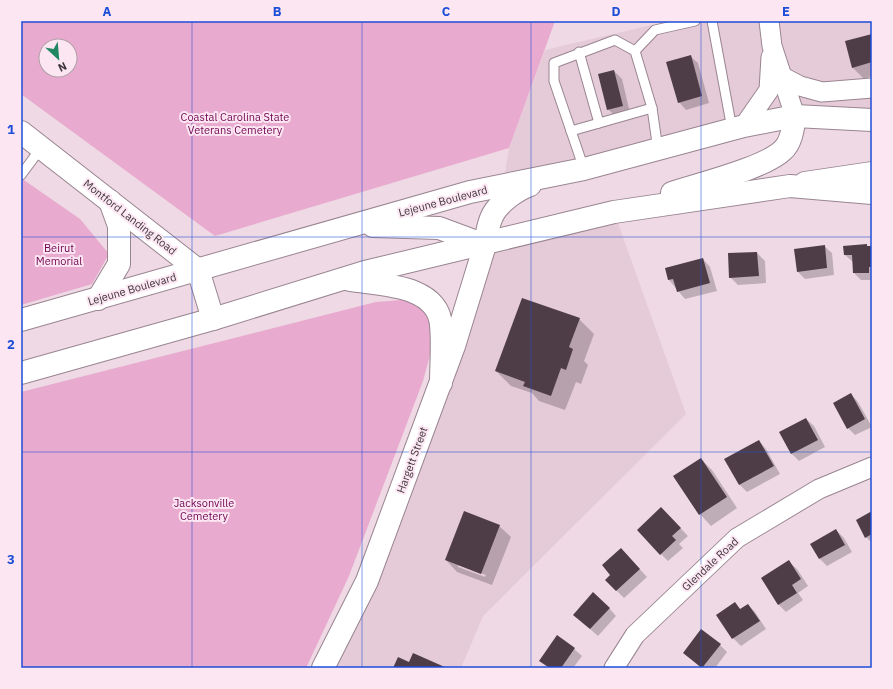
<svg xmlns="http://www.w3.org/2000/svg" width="893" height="689" font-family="'IBM Plex Sans',sans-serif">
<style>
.built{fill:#e5cad8}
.green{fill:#e8aace;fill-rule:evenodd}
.shadow{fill:#0003;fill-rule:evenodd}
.building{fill:#4e3d47}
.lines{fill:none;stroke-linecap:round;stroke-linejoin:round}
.lane-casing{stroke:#998590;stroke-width:11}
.street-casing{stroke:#998590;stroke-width:21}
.secondary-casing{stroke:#998590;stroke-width:24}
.primary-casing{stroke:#998590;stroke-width:24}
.lane{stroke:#fff;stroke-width:9}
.street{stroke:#fff;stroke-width:19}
.secondary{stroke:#fff;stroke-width:22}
.primary{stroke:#fff;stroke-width:22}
.grid{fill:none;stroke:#1d4ed8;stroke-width:1;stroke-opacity:0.55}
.labels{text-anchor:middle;stroke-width:4;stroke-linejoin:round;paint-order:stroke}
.park-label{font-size:11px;fill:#6f0552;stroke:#fce6f2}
.street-label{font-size:11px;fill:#3f363b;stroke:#fce6f2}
.neatline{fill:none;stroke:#1d4ed8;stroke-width:1.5}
.grid-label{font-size:13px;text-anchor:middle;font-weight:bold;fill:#1d4ed8}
</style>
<rect width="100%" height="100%" fill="#eed9e4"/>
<g class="built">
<polygon points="669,21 872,21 872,120 795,116 503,186 509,148 545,50"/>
<polygon points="614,212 686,414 483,616 461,668 323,668 485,245"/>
</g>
<g class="green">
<path d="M 21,21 L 555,21 L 509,148 L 215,236 L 21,94 ZM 46,46 L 70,46 L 70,70 L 46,70 Z"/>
<polygon points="21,178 80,219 109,254 92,284 21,305"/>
<polygon points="402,300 417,305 431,318 433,344 423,381 349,576 306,668 21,668 21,392 376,302"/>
</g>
<g class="shadow">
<polygon points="872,35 872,76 864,79 852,67"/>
<polygon points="690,56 698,63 709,103 686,110 679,102"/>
<polygon points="614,71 622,79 630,113 616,117 608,109"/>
<polygon points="824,246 832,253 834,275 805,279 798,272"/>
<polygon points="872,246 872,280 861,280 854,273 853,262 845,255"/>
<polygon points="757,253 765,261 766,283 738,285 730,277"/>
<polygon points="703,259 710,267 717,291 685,299 669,280 666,269"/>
<polygon points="579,319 594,334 584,361 588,365 581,384 576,382 565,410 539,401 532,393 511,386 496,371"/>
<polygon points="851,394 858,402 872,427 855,435 848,428"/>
<polygon points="806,419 814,426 825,447 799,461 792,454"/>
<polygon points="759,441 766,449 780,474 747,492 739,484"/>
<polygon points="701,459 712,470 737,508 711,526 700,514"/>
<polygon points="872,513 872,543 866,537"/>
<polygon points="669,516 688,536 679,544 683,548 668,561 661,554"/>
<path d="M 499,526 L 511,537 L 492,585 L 457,572 L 446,560 ZM 458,565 L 486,575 L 485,577 L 458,567 Z"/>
<polygon points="836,530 844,538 852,552 827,566 820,559"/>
<polygon points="621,549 647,577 624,598 606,580 612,575"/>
<polygon points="789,562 797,569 808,586 798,593 803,600 786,612 778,604"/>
<polygon points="735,604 741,610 748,605 755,612 766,629 741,646 733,638 718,615"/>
<polygon points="609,608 616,616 598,636 582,622"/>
<polygon points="720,645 727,652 715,668 701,668 684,653"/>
<polygon points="574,649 582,656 573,668 548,668 540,661"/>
</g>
<g class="building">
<polygon points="872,34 872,62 852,68 845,41"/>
<polygon points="691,55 702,96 678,103 666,62"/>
<polygon points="614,70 623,106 607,110 598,74"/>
<polygon points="867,244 867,246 872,246 872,267 869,267 869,273 853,273 852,255 844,255 843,246"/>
<polygon points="825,245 827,268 797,272 794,249"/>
<polygon points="757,252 759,276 729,278 728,253"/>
<polygon points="703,258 710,283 677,292 673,279 668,280 665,268"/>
<polygon points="522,298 580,318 569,347 573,349 566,370 561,368 551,396 523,386 525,382 495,371"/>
<polygon points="851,393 865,419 847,429 833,403"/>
<polygon points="806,418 818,440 791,454 779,432"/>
<polygon points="759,440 774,466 739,485 724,459"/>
<polygon points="701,458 727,497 699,515 673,476"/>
<polygon points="661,507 681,528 672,536 676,540 660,555 637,530"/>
<polygon points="464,511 500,525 481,574 445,560"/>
<polygon points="872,511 872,534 865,538 856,520"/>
<polygon points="836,529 845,545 819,559 810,544"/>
<polygon points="621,548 640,569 616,591 605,580 610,575 602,565"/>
<polygon points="789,560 801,579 792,585 797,593 778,605 761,578"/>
<polygon points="593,592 610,608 590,629 573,615"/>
<polygon points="735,602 740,609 748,604 760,621 732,639 716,615"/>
<polygon points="701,629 721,644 702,668 683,653"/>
<polygon points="557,635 575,648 561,668 550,668 539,661"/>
<polygon points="413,653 447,668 393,668 398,657 409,662"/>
</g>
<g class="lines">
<defs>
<g id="lane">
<polyline points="712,21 732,129"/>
<polyline points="635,51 655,30 695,21"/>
<polyline points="579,52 599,123"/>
<polyline points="571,131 652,108"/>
<polyline points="584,169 554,81 554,63 615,40 635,51 652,108 658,150"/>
<polyline points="21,175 41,148"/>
</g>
<g id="street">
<polyline points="769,21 772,46 795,116"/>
<polyline points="781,76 800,86 822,92 872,88"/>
<polyline points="744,126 769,90 771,57"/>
<polyline points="614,668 635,635 737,538 819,489 872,467"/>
</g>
<g id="secondary">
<polyline points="21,132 198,270 213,319"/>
<polyline points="805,183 872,173"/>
<polyline points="323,668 367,581 454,346 485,245"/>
</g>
<g id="primary">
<path d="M 672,193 C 699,184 765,168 783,150 C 792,142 793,127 795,116"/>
<polyline points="373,226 439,228 485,245"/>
<path d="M 485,245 C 487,234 488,221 495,211 C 502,201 518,189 530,185"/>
<path d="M 350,280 C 379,285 438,284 441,325 C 443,344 441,364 441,383"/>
<polyline points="98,299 119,264 119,226 110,201"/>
<polyline points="21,320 470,192 584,169 744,126 795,116 872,120"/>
<polyline points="21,373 213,319 365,272 614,212 790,186 872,193"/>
</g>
</defs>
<use href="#lane" class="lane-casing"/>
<use href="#street" class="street-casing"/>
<use href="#secondary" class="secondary-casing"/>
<use href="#primary" class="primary-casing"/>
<use href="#lane" class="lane"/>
<use href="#street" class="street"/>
<use href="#secondary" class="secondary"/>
<use href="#primary" class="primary"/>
</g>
<path class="grid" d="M 192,21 L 192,668M 362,21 L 362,668M 531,21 L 531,668M 701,21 L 701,668M 21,237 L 872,237M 21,452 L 872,452"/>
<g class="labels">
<g class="park-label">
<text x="235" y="121">Coastal Carolina State<tspan x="235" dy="13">Veterans Cemetery</tspan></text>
<text x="59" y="252">Beirut<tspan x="59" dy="13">Memorial</tspan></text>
<text x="204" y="507">Jacksonville<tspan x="204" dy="13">Cemetery</tspan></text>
</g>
<g class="street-label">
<text transform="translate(443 201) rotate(-15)" y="4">Lejeune Boulevard</text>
<text transform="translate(130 217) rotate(38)" y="4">Montford Landing Road</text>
<text transform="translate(132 289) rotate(-16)" y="4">Lejeune Boulevard</text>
<text transform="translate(412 460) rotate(-70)" y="4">Hargett Street</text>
<text transform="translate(710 564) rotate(-43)" y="4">Glendale Road</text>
</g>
</g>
<rect width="893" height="689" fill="none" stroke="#fce6f2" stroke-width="44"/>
<g transform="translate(58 58) rotate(154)"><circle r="19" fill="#fce6f2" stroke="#b0a0a9"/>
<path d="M0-3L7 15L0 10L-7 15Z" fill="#218762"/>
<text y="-6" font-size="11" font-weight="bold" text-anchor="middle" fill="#3f363b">N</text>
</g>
<rect x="22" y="22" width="849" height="645" class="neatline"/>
<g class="grid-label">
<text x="107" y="16">A</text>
<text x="277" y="16">B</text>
<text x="446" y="16">C</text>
<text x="616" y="16">D</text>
<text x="786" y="16">E</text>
<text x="11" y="134">1</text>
<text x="11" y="349">2</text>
<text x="11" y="564">3</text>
</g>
</svg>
